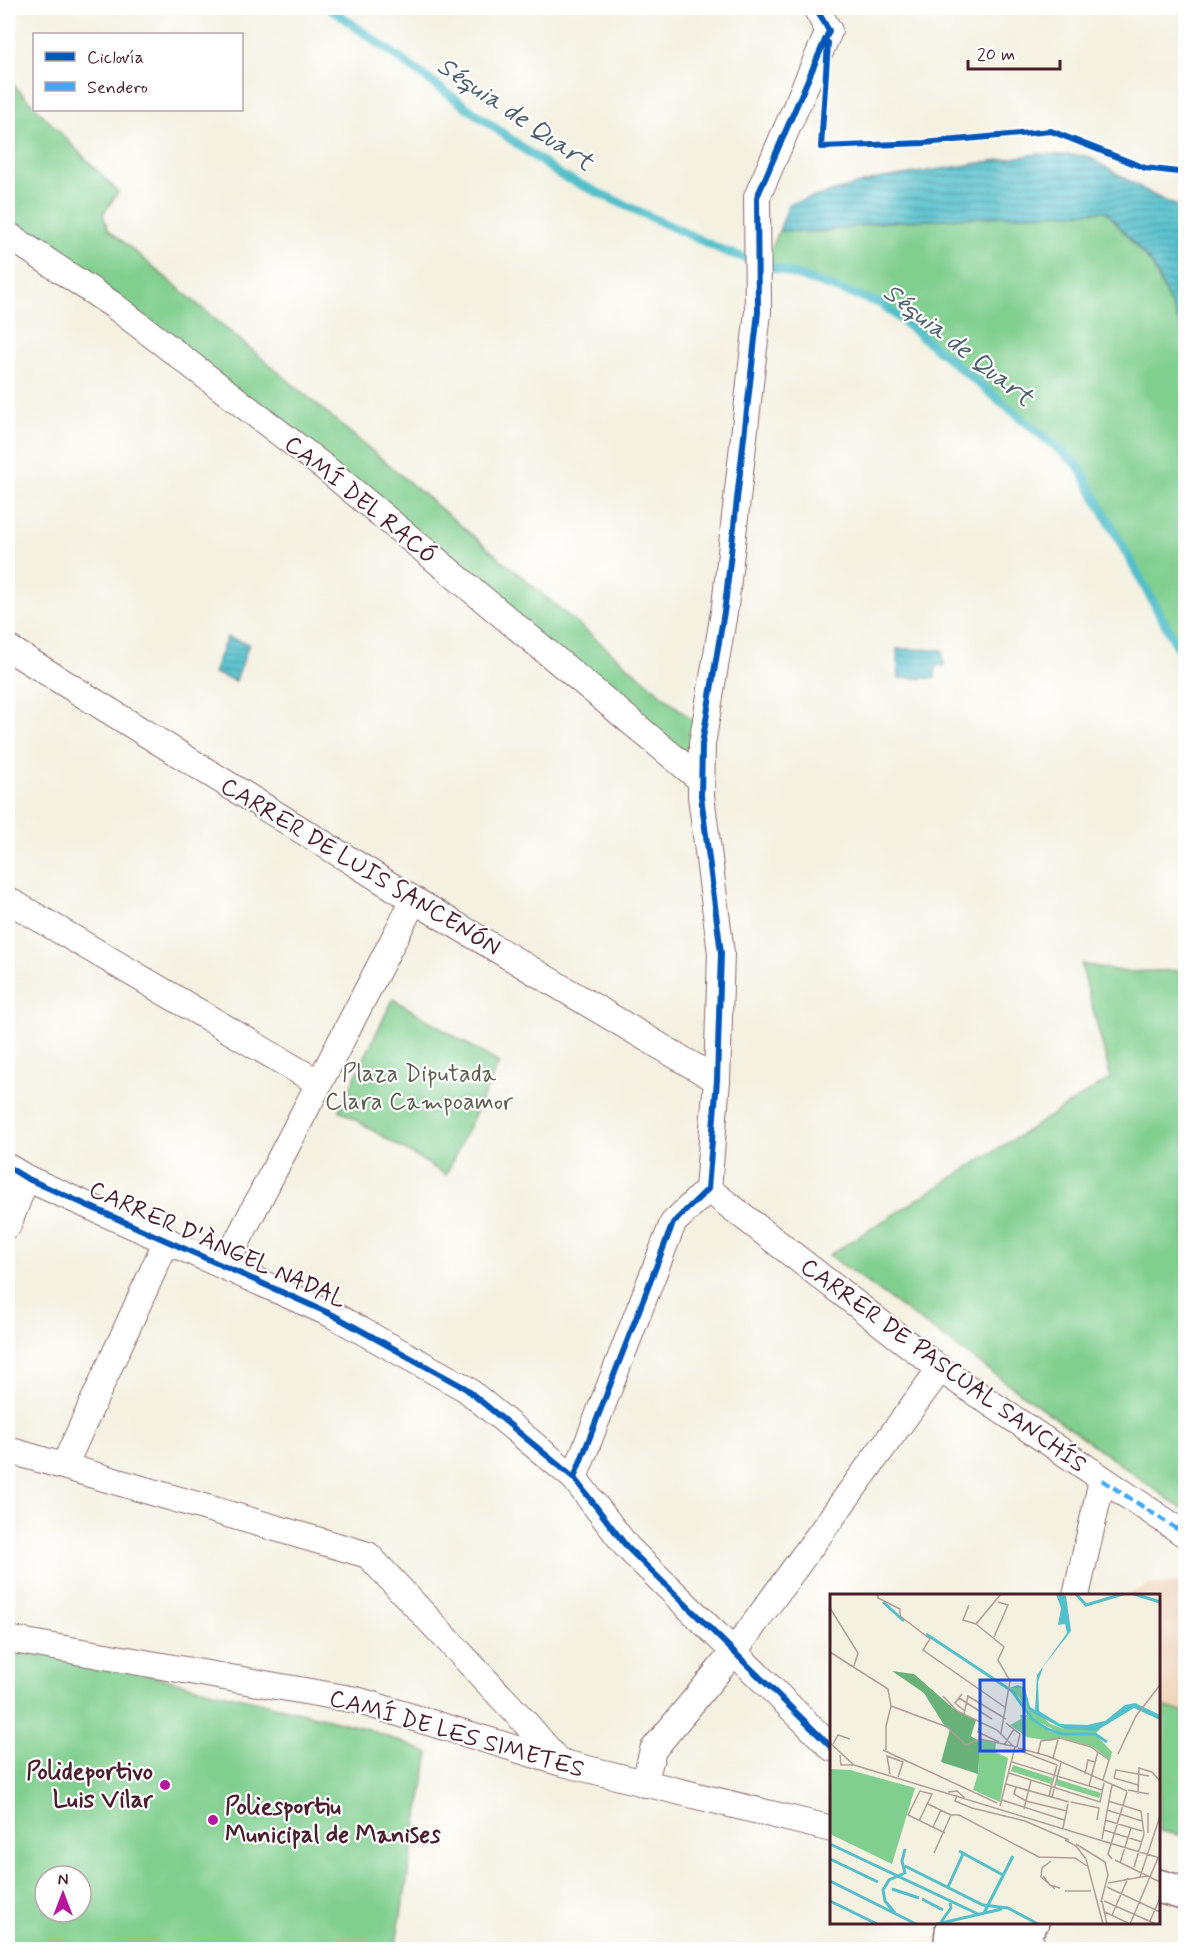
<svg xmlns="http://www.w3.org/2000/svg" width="1193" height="1957" font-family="Mynerve,sans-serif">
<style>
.built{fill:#f0d5bc}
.green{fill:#81cf8f;stroke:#66775d;stroke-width:1.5;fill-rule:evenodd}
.water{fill:url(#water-rules);stroke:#4e6f7b;stroke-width:1.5}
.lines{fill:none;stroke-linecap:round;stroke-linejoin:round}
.stream{stroke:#52bfcb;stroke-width:9}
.street-casing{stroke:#86686b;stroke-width:28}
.secondary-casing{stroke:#86686b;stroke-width:36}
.street{stroke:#fff;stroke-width:26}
.secondary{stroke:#fff;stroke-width:33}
.quiet{stroke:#3fa9f5;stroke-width:4.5;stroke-dasharray:9 4.5;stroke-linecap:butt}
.cycleway-casing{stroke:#fff;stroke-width:10}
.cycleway{stroke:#0057b8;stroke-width:6}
.poi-dot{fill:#b5179e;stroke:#fff;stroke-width:2}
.labels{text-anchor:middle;stroke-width:4.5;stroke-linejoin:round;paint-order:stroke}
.street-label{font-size:24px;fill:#4a1f2b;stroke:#fff}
.park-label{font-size:24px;fill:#5d5d4e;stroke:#fff}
.poi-label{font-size:24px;font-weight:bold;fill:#4a1f2b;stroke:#fff;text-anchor:end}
.water-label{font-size:26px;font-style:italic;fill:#4d5f6b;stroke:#fff}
.inset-river{fill:none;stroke:#52bfcb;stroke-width:3}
.inset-road{fill:none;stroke:#b09d98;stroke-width:1.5}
.view{fill:#1d4ed8;fill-opacity:0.15;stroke:#1d4ed8;stroke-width:3}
.inset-edge{fill:none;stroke:#4a1f2b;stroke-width:3}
</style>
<defs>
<pattern id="water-rules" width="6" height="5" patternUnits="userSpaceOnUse" patternTransform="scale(1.5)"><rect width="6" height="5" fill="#52bfcb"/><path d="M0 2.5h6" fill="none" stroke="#469ba5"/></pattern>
</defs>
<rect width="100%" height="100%" fill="#fff"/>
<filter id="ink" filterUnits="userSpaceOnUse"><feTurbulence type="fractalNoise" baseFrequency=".0167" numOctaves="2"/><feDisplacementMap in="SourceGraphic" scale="12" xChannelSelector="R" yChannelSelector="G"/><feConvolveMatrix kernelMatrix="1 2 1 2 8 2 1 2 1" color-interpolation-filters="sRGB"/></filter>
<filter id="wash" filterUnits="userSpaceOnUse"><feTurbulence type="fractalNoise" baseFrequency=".008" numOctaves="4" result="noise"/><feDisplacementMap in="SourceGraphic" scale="24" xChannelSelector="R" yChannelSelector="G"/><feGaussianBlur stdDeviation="1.35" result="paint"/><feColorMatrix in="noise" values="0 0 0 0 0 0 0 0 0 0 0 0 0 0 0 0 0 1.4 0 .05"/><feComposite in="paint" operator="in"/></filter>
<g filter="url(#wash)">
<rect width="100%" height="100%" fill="#f4f1e1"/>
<polygon class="built" points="1185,1582 1185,1713 1159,1705 1158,1596 1125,1596 1148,1585"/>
<g class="green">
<polygon points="8,79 118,192 103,214 108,229 704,730 701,780 324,467 8,235"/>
<polygon points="1106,211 1152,265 1185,336 1185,662 1078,465 882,304 765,264 779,231 818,232 885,222"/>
<polygon points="1081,964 1127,972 1185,970 1185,1511 829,1255 1111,1078"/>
<polygon points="393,999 499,1063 446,1175 339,1110"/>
<path d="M 8,1641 L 365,1728 L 429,1753 L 395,1949 L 8,1950 ZM 45,1876 L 81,1876 L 81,1912 L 45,1912 Z"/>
<polygon points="1159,1705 1185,1713 1185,1836 1159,1831"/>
</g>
<g class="water">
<polygon points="1038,154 1087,156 1155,196 1185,210 1185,336 1153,265 1106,211 885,222 818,232 779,231 789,204 877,179"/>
<polygon points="227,637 249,644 236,681 213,673"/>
<polygon points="897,649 942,650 944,666 936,665 935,678 899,678"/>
</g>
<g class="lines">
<polyline class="stream" points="330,8 560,175 724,251 882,304 1078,465 1186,662"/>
</g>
</g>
<g filter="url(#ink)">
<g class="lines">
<defs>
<g id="street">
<polyline points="8,235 113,305 324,467 701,780"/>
<polyline points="8,648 414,900 717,1080"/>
<polyline points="8,900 319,1083"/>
<polyline points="8,1167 26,1178 333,1315 465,1388 574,1478 627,1547 832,1748"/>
<polyline points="708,1189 940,1369 1186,1535"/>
<polyline points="8,1225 26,1178"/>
<polyline points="225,1265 414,900"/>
<polyline points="8,1450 368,1555 523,1720 559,1762"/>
<polyline points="64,1466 167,1240"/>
<polyline points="574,1478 673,1223 708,1189 717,1080 721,953 701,796 702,744 725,606 758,312 757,197 829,31 816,8"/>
<polyline points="1076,1596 1102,1480"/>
<polyline points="8,1639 356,1700 559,1762 832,1829"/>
<polyline points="644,1784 653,1750 733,1653 940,1369"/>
<polyline points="1024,1931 1035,1950"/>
</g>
<g id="secondary">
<polyline points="1158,1886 1186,1894"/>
<path d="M 959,1922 C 980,1943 1011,1944 1032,1922"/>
<polyline points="950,1950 953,1922"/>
</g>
</defs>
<use href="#street" class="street-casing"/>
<use href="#secondary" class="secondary-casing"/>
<use href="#street" class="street"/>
<use href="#secondary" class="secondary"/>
<polyline class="quiet" points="1102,1480 1186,1535"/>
<defs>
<g id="cycleway">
<polyline points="828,43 821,147 924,143 1051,131 1145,168 1186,173"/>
<polyline points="8,1167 26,1178 333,1315 465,1388 574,1478 627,1547 832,1748"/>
<polyline points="574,1478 673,1223 708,1189 717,1080 721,953 701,796 702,744 725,606 758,312 757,197 829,31 816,8"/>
</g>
</defs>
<use href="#cycleway" class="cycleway-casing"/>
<use href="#cycleway" class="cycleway"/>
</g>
</g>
<g class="poi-dot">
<circle cx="165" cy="1785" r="6"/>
<circle cx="213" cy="1820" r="6"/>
</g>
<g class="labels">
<g class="street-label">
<text transform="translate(361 499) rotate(39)" y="8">CAMÍ DEL RACÓ</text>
<text transform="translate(361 866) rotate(31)" y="8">CARRER DE LUIS SANCENÓN</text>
<text transform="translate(218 1244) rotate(24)" y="8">CARRER D'ÀNGEL NADAL</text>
<text transform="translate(944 1365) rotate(36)" y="8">CARRER DE PASCUAL SANCHÍS</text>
<text transform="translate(457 1733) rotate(16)" y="8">CAMÍ DE LES SIMETES</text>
</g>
<g class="park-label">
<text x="419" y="1081">Plaza Diputada<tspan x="419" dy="28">Clara Campoamor</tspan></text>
</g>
<g class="poi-label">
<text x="153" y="1779">Polideportivo<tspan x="153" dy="28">Luis Vilar</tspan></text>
<text x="225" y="1814" text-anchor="start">Poliesportiu<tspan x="225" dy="28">Municipal de Manises</tspan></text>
</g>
<g class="water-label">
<text transform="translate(516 113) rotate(34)" y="9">Séquia de Quart</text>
<text transform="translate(959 344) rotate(38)" y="9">Séquia de Quart</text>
</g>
</g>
<g transform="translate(830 1594)">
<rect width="330" height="330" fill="#f4f1e1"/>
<path d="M 190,93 L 203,119 L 206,117 L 220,130 L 234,135 L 270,135 L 265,140 L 282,158 L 280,166 L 263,153 L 233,144 L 220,147 L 197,143 L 180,131 L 191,125 L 190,121 L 197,121 L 204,128 L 220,138 L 231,139 L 202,125 L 189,103 L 178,95 ZM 150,145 L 166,149 L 165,158 L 178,164 L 170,208 L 143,196 L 148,180 ZM 183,171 L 223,184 L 221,190 L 181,177 ZM 0,175 L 20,176 L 85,194 L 62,270 L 0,240 ZM 227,185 L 271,199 L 269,204 L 226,191 Z" fill="#81cf8f"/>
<path d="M 62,77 L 84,80 L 124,115 L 146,126 L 141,142 L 150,148 L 148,180 L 111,168 L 120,135 L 114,131 L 94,99 Z" fill="#68b27a"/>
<path d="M 226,0 L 236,2 L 241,37 L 213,73 L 208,88 L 209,117 L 230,130 L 257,131 L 275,127 L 295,111 L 305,109 L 330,121 L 330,126 L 304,114 L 266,137 L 234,135 L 203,119 L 198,114 L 191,94 L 179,94 L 188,91 L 195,94 L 200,113 L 205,116 L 207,81 L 237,39 L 235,30 L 228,31 L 231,14 Z" fill="#52bfcb"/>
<path class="inset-river" d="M 246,0 L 256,11 L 293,0M 304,0 L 330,8M 53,8 L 74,27M 96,40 L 182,97 L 202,125 L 217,135 L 232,140 L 265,140 L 277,148M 0,250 L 148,320M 129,257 L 173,281M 0,265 L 48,288M 75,272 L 153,311 L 178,314 L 208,330M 0,287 L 86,330M 118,293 L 133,260M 62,295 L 89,304M 92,305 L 113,316M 0,307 L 47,330M 65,319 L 55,307 L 53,296 L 59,286 L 75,279 L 72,267 L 75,255M 154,319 L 183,262M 111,328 L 121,314 L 120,309M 107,330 L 172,315"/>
<path class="inset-road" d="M 48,0 L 48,4 L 70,15 L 70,22 L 100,45 L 93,56 L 176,114M 171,0 L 146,30 L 174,53 L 168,66 L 180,87 L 171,139M 139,11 L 133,26 L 146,30M 0,14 L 28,59 L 24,72M 164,43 L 178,11 L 168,8M 0,58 L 58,95 L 61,112 L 56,132 L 56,156M 132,100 L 125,109 L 135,117M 113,102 L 127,117 L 167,136 L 183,152M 129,104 L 162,125M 61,112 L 117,133 L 136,151 L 150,145 L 187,153M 134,120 L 138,102 L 176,125M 151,129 L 148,138 L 169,148M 176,129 L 190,140 L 187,153M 0,149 L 24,171 L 273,247M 3,150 L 8,141 L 20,145M 174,151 L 184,135M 188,154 L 218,162 L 297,197M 53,156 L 167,209M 188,156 L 227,171M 208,159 L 211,147 L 230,144 L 261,153 L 279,166 L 273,186M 288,160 L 306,122 L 330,91M 10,161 L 11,171 L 23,171M 223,164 L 228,146M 182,168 L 272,196M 179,179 L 270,208 L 274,189M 60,180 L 57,162 L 73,168 L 68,183M 255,180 L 258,166 L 265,168M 176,190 L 239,208M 308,191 L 284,184 L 286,176 L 319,182M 259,192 L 268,157M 186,193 L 184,200 L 196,207 L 237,217M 298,196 L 319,200M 118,198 L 127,197 L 135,204M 308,200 L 309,174 L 322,178 L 330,187M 127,201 L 125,207 L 142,214 L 195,227 L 239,246M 219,202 L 227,171M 222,203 L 231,169M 172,206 L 234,226M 278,207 L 311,217 L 314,240M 241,208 L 269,214 L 267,226M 98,210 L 121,221M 170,212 L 185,153M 194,215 L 201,186M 277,216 L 312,227M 318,219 L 318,239M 121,221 L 129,221 L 209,263M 275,226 L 312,237M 89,227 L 102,200 L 90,197 L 78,221 L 115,239M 103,233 L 111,216M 233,234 L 238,210M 274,236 L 312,248M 272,245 L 282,191M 235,246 L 246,252 L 256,265 L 273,330M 273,247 L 330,264M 246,250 L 275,268M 104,259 L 121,221M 208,263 L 245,264 L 257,272M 282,265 L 278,260 L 297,198M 285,266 L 330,288M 221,267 L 212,274 L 211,283 L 225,295M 290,269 L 301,234M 304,273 L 314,240M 213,282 L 220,291 L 230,294M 310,283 L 330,222M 278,289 L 317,282M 277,293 L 330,318M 235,297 L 261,297M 272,307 L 277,330M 274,307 L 326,330M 271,308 L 278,281 L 275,268M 275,318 L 300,330 L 328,264M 282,321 L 298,284M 320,327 L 330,304"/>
<path class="view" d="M 150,86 L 194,86 L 194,157 L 150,157 Z"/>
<rect width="330" height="330" class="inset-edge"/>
</g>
<rect width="1193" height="1957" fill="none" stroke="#fff" stroke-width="30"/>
<rect x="33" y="33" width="210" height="78" fill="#ffffff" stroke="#b7a5aa" stroke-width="1.5"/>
<rect x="45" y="52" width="30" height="9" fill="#0057b8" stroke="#b7a5aa" stroke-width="1.5"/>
<text x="87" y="63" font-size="18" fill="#4a1f2b">Ciclovía</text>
<rect x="45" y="82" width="30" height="9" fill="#3fa9f5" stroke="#b7a5aa" stroke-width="1.5"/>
<text x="87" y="93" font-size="18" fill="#4a1f2b">Sendero</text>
<g transform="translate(63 1894)"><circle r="28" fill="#ffffff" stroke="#b7a5aa" stroke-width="1.5"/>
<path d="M0-4.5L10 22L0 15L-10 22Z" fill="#b5179e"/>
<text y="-9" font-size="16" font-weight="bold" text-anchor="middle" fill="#4a1f2b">N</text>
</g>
<path d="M968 60v9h92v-9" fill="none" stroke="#4a1f2b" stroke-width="3"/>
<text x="977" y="60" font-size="18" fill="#4a1f2b" stroke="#ffffff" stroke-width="4.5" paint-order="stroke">20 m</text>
</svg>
